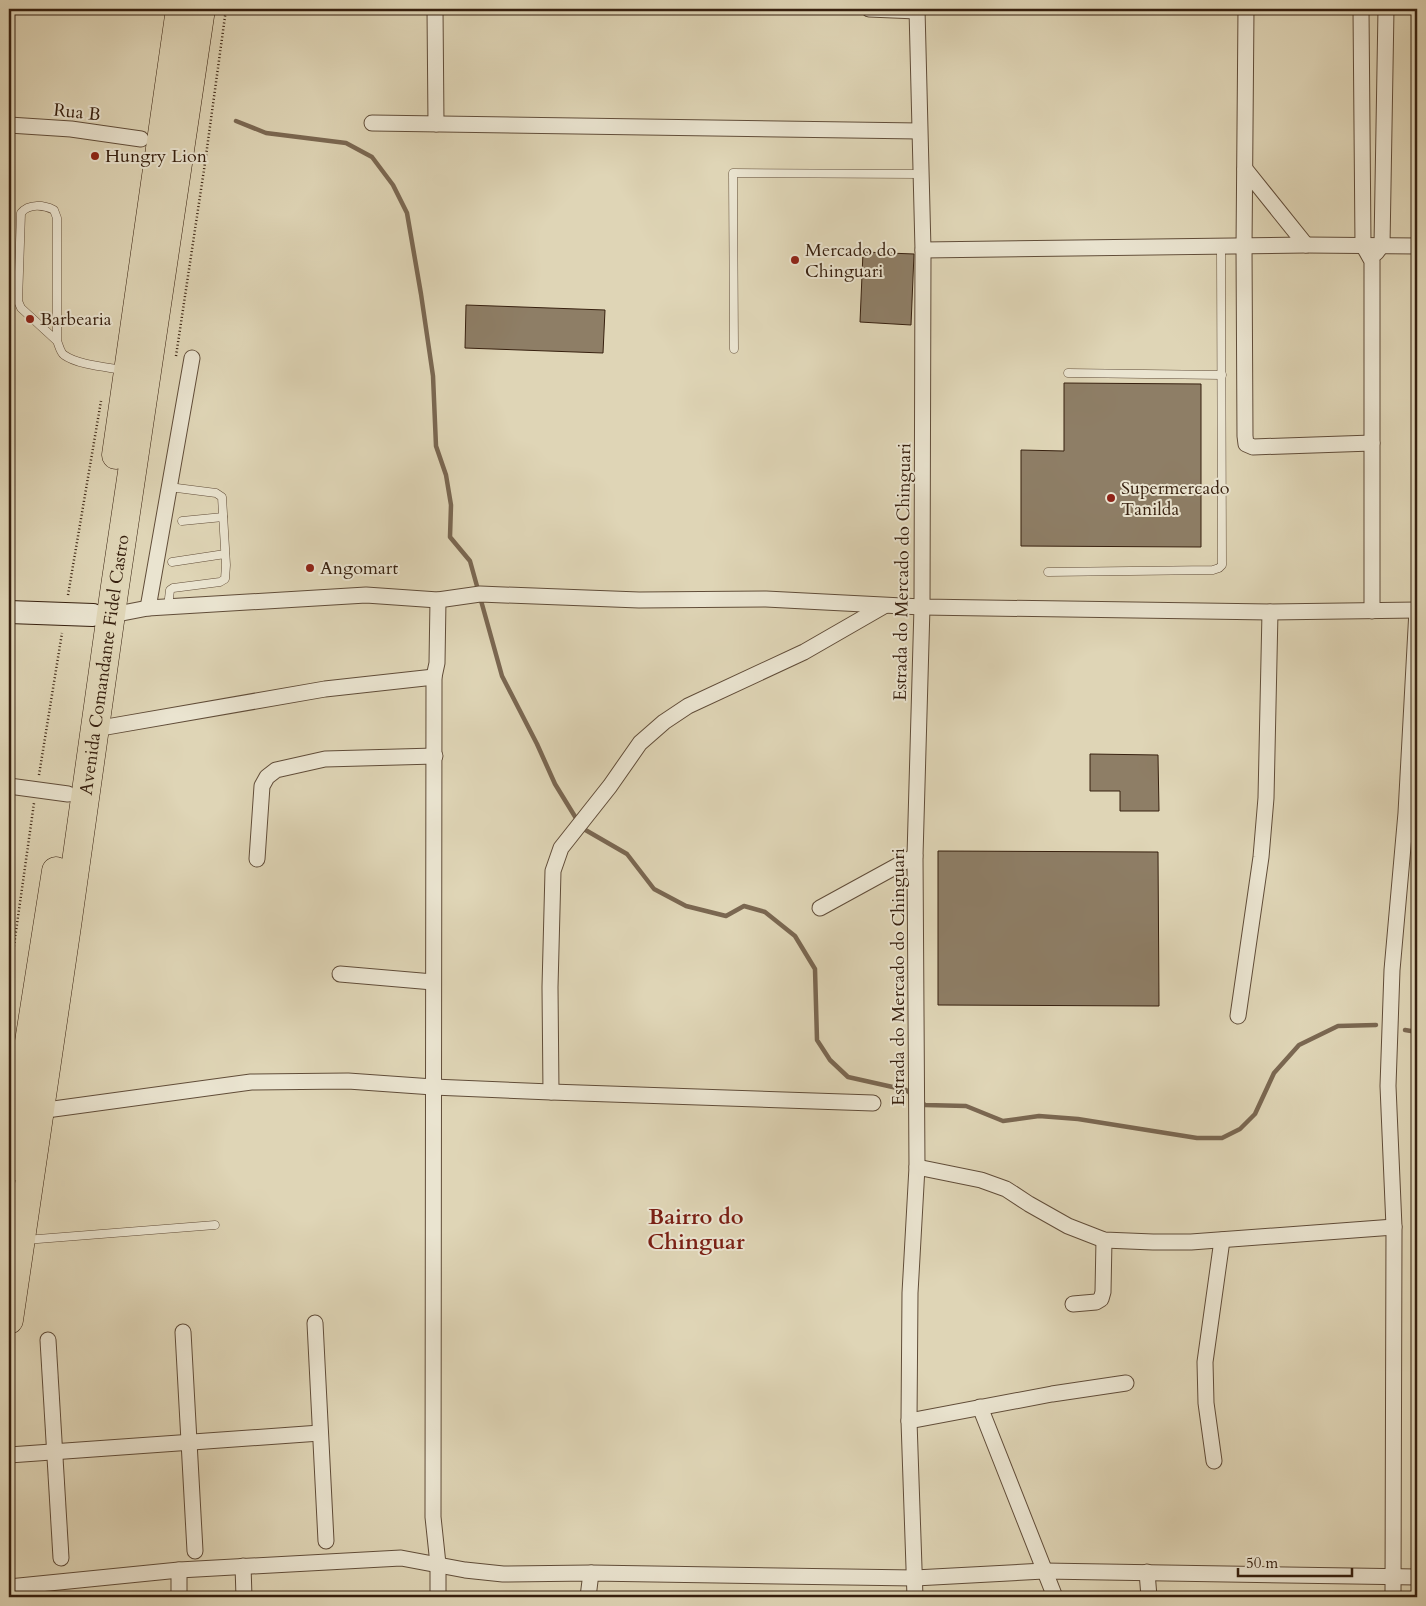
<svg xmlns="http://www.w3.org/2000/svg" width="1426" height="1606" font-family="Cardo,serif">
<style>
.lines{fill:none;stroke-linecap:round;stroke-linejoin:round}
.stream{stroke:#7a6751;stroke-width:4.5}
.building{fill:#8e7e66;stroke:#37200f}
.lane-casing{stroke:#614d39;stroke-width:9}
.street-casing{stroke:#614d39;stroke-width:17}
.secondary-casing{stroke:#37200f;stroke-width:24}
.highway-casing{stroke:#37200f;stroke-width:29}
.path{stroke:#37200f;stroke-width:2.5;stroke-dasharray:1 2.5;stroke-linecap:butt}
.lane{stroke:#eae4d0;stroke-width:8}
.street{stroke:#eae4d0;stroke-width:15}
.secondary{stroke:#eae4d0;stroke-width:22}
.highway{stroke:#dfd5b6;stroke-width:28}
.poi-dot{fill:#8f2418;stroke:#eae4d0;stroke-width:2}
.labels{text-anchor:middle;stroke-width:4;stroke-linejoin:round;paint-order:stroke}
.street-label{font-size:18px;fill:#37200f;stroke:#eae4d0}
.poi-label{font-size:18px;fill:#37200f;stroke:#eae4d0;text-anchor:start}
.district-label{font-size:22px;font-weight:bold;fill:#7a1f14;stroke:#eae4d0}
</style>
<rect width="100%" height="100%" fill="#dfd5b6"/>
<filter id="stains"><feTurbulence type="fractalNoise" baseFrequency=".004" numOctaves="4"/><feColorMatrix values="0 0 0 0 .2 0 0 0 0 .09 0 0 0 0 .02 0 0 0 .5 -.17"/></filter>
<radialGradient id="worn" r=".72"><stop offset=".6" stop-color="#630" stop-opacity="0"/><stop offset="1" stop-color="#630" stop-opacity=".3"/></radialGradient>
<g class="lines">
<g class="stream">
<polyline points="236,121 266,133 346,143 372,157 393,185 407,213 421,294 433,376 436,446 446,475 451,505 450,537 470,561 502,676 537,744 555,784 582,828 627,854 654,889 686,906 726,916 744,906 765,912 795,936 815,969 817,1040 830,1060 848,1077 906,1090 914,1096"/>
<polyline points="1405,1030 1417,1032"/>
<polyline points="920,1101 925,1105 966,1106 1003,1121 1039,1116 1078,1119 1197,1138 1222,1138 1240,1129 1255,1114 1274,1073 1299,1045 1338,1026 1376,1025"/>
</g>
</g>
<g class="building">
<polygon points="863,252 914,254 911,325 860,322"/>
<polygon points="466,305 605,310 603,353 465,348"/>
<polygon points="1064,383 1201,384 1201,547 1021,546 1021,450 1064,451"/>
<polygon points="1090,754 1158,755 1159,811 1120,811 1120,791 1090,791"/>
<polygon points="938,851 1158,852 1159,1006 938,1005"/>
</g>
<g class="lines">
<defs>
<g id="lane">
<path d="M 57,341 L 21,308 L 18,301 L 21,213 C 29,203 44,205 54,210 L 57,218 L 57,341 C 59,345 60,352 64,355 C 78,365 106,367 123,370"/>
<polyline points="734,349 733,173 921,174"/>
<polyline points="1068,373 1222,375"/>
<polyline points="182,521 223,517"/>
<polyline points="172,562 225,554"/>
<polyline points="1048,572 1213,570 1219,568 1222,565 1221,247"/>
<polyline points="168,607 170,590 173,588 220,582 225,579 226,565 222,497 216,493 169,487"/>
<polyline points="25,1240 215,1225"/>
</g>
<g id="street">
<polyline points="435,9 436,124"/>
<polyline points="869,9 917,11"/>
<polyline points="1246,9 1244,247 1245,436 1246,444 1253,447 1372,443"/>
<polyline points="1361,9 1363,245 1372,261 1372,611"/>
<polyline points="372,123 919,131"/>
<polyline points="9,125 71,129 141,139"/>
<polyline points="1245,169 1306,245"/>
<polyline points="923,250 1306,245 1417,246"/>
<polyline points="1376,253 1382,245 1386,9"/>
<polyline points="148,608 192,358"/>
<polyline points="112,615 148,608 366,595 438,600 480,594 639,600 766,599 922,607 1270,612 1417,610"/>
<polyline points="95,729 325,689 434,677"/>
<polyline points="9,786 68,794"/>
<polyline points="257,859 262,786 267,777 276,770 325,759 435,756"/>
<polyline points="820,908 915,856"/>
<polyline points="340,974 433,982"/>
<polyline points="1238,1016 1261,857 1266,798 1270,612"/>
<polyline points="551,1092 550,987 553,871 561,848 610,786 640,743 664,722 688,706 804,652 884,606"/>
<polyline points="39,1111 251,1082 348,1081 433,1087 551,1092 873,1103"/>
<polyline points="917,1167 981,1180 1006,1189 1029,1204 1068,1226 1104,1240 1153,1242 1191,1242 1394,1227"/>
<polyline points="1073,1304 1096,1302 1101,1299 1103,1292 1104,1240"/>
<polyline points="315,1323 326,1541"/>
<polyline points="183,1332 195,1551"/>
<polyline points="48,1340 61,1558"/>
<polyline points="980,1407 1055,1597"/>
<polyline points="909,1421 1052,1394 1126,1383"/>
<polyline points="9,1455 320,1433"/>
<polyline points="1214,1461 1206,1403 1205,1362 1222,1240"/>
<polyline points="243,1566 244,1597"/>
<polyline points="1147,1572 1149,1597"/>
<polyline points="9,1587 179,1570 401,1558 465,1570 503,1574 591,1573 915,1578 1044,1571 1417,1577"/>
<polyline points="179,1597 179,1570"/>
<polyline points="438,1597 438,1564 433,1517 434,677 437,663 438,600"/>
<polyline points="588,1597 591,1573"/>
<polyline points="915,1597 909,1421 910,1293 917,1167 915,856 922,607 923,250 917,9"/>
<polyline points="1393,1597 1394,1227 1388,1086 1392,970 1406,813 1417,610"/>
</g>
<polyline id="secondary" points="9,612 93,615"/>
<g id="highway">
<polyline points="116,455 180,9"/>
<polyline points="9,1168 56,871"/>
<path id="s1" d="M 9,1320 L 67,926 L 114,593 L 201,9"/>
</g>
</defs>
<use href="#lane" class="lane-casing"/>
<use href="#street" class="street-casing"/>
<use href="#secondary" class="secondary-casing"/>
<use href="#highway" class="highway-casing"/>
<g class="path">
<polyline points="176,356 205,163 226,9"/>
<polyline points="68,595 101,401"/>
<polyline points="39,775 62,633"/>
<polyline points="9,981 34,803"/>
</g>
<use href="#lane" class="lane"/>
<use href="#street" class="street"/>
<use href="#secondary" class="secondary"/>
<use href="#highway" class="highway"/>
</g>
<g class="poi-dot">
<circle cx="95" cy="156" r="5"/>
<circle cx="795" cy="260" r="5"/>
<circle cx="30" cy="319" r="5"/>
<circle cx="1111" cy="498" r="5"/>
<circle cx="310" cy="568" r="5"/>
</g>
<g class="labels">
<g class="street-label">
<text transform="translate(77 112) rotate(6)" y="6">Rua B</text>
<text transform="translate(902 572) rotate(-89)" y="6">Estrada do Mercado do Chinguari</text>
<text dy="6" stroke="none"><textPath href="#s1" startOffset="662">Avenida Comandante Fidel Castro</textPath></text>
<text transform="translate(898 977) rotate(-90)" y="6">Estrada do Mercado do Chinguari</text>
</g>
<g class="poi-label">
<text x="105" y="162">Hungry Lion</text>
<text x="805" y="256">Mercado do<tspan x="805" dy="21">Chinguari</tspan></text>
<text x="40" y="325">Barbearia</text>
<text x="1121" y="494">Supermercado<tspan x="1121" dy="21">Tanilda</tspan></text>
<text x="320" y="574">Angomart</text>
</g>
<g class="district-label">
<text x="696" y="1224">Bairro do<tspan x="696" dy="25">Chinguar</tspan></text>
</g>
</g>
<rect width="1426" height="1606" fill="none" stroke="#dfd5b6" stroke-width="30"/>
<rect x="10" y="10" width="1406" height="1586" fill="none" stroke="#37200f" stroke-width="2.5"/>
<rect x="15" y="15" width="1396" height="1576" fill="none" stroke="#37200f"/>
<path d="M1238 1568v8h114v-8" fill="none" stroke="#37200f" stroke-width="2.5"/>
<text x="1246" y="1568" font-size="15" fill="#37200f" stroke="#eae4d0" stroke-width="4" paint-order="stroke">50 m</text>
<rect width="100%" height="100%" filter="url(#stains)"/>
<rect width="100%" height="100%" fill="url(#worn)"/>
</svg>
